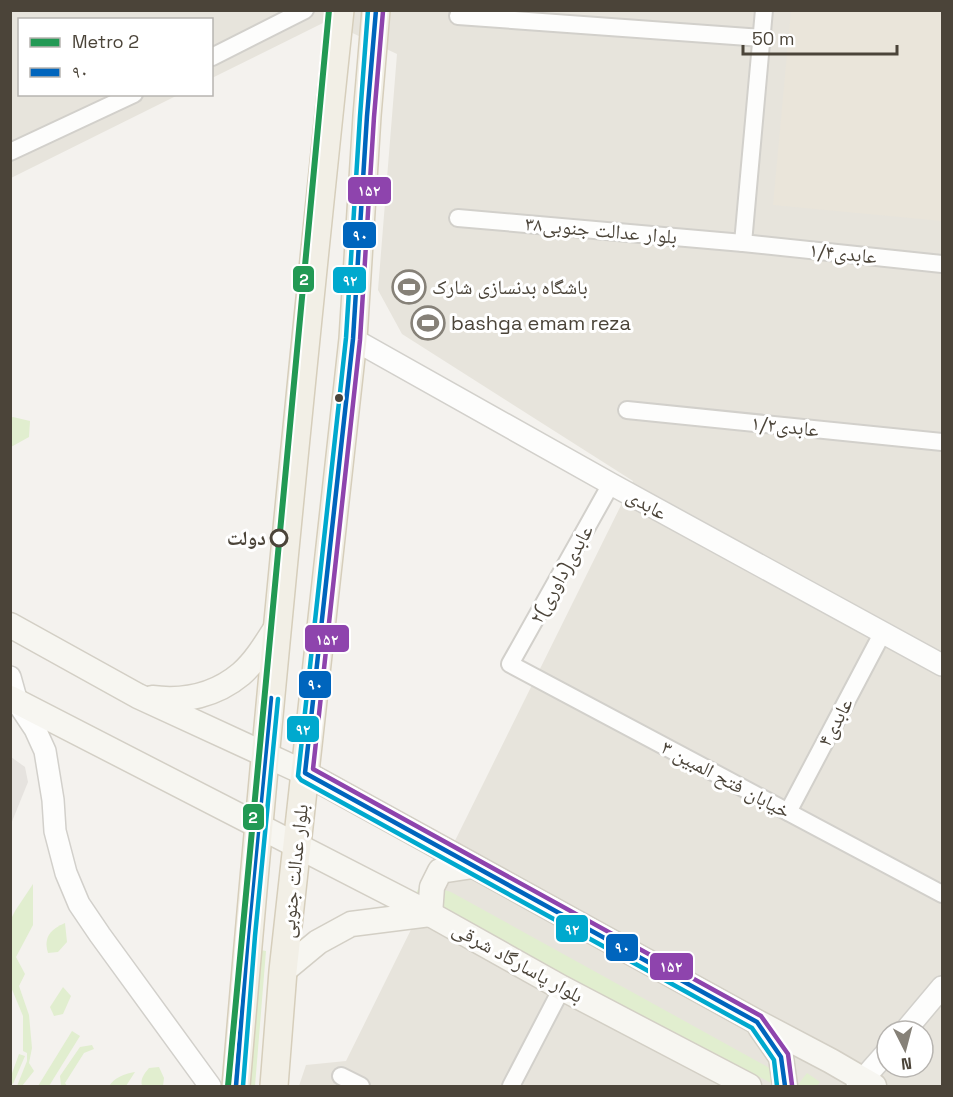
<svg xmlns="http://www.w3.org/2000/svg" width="953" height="1097" font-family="'Space Grotesk','Noto Naskh Arabic',sans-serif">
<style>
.residential{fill:#e7e4dc;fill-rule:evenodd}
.education{fill:#eae5da}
.green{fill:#e1eecf}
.parking{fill:#e6e3df}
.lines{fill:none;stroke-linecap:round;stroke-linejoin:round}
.minor-casing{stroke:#d2d0cb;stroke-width:20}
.tertiary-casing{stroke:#d2d0cb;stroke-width:24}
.secondary-casing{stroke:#d3cfc5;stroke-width:27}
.primary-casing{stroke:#d6cebb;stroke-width:30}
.minor{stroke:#fdfdfc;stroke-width:16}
.tertiary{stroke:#fdfdfc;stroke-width:21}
.secondary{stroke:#f7f6f1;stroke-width:24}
.primary{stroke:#f2efe6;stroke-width:27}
.bus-1-casing{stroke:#fff;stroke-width:9}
.bus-2-casing{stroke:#fff;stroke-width:9}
.bus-3-casing{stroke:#fff;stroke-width:9}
.bus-1{stroke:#0065bd;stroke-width:4.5}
.bus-2{stroke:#00a9ce;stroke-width:4.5}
.bus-3{stroke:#8e44ad;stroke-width:4.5}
.metro-1-casing{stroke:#fff;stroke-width:10}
.metro-1{stroke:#229954;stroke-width:6}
.bus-dot{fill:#4b4439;stroke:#fff;stroke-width:2}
.stop-dot{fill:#fff;stroke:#4b4439;stroke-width:3}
.labels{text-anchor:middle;stroke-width:6;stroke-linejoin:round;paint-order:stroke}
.street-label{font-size:20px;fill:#4b4439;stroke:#fff}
.poi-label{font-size:20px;fill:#4b4439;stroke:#fff;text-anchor:start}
.stop-label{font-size:20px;font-weight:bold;fill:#4b4439;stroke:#fff;text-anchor:end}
.line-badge{stroke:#fff;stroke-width:2}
.badge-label{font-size:16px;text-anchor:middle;font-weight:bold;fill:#fff}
</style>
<rect width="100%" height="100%" fill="#f4f2ee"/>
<path class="residential" d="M 11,11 L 942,11 L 942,1086 L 299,1086 L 306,1065 L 346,1061 L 633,481 L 402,334 L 378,290 L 397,54 L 327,21 L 212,78 L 212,20 L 20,20 L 20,94 L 178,95 L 11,178 ZM 887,1031 L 923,1031 L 923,1067 L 887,1067 Z"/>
<polygon class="education" points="791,11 942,11 942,221 773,205"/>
<g class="green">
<polygon points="13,417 30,421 29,437 11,447 11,418"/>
<polygon points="422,883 451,892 775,1071 775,1085 630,1010 621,1010 414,896"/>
<polygon points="33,884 33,925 16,957 25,974 19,986 29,1015 32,1048 29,1063 34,1071 22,1086 17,1086 27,1061 27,1053 23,1051 23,1016 11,987 11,919 15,911"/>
<path d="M 65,923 L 67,942 L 58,952 L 48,953 C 43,937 51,929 65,923 Z"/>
<polygon points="256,949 266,951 255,1086 246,1086"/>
<polygon points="63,987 71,996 63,1014 54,1016 50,1007"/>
<polygon points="72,1031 80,1036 49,1086 38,1086"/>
<polygon points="92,1045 94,1049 84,1053 65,1083 67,1086 61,1086 60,1076 80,1047"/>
<polygon points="19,1054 25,1056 13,1084 11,1083 11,1076"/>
<path d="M 159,1067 L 164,1078 L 163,1086 L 142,1086 C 140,1079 144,1074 149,1068 Z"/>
<path d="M 135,1072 L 126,1086 L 109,1086 C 115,1077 124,1074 135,1072 Z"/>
<polygon points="807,1073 820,1082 817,1086 797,1086"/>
</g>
<polygon class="parking" points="11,757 25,767 28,782 11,824"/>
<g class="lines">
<defs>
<g id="minor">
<polyline points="458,16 762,38"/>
<polyline points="212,57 305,10"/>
<polyline points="10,152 134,94"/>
<polyline points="458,218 743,243 942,264"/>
<polyline points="743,243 764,10"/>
<polyline points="627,410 942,442"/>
<polyline points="611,484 510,664 942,894"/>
<polyline points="788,812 883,632"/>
<polyline points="341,1076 361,1086"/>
<polyline points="511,1086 562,988"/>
</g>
<g id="tertiary">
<polyline points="353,339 611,484 942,665"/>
<polyline points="10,677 17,702 35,729 45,751 53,800 55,831 66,873 79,904 100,935 210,1086"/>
<polyline points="905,1031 942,987"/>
<polyline points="857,1086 887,1052"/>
</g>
<g id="secondary">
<polyline points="10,625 138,696 305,773 757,1022 831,1061 874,1086"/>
<polyline points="10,698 430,914 562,988 749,1086"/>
<path d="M 152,698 C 184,702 216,695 241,674 C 256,661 267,642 278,625"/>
<polyline points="430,914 432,887 440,871 473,866"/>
<polyline points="283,971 318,942 351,924 430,914"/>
<polyline points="760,1027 781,1057 785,1086"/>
</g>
<g id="primary">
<path d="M 236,1086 C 266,727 302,369 340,10"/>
<polyline points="274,1086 283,971 353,339 367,116 376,10"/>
</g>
</defs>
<use href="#minor" class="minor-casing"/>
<use href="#tertiary" class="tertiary-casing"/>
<use href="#secondary" class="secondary-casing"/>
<use href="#primary" class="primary-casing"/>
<use href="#minor" class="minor"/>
<use href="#tertiary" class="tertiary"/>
<use href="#secondary" class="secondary"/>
<use href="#primary" class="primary"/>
<defs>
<g id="bus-1">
<polyline points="376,10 367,116 353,339 305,773 757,1022 781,1057 785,1086"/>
<polyline points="236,1086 248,935 271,698"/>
</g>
<g id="bus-2">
<polyline points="368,10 360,116 346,338 298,776 301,780 752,1028 774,1060 777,1086"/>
<polyline points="243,1086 255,936 278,699"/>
</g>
<g id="bus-3">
<polyline points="383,11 374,117 360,340 313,769 761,1016 788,1054 792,1085"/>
<polyline points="229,1085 241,934 264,697"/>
</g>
</defs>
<use href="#bus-1" class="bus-1-casing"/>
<use href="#bus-2" class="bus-2-casing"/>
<use href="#bus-3" class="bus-3-casing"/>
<use href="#bus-1" class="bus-1"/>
<use href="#bus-2" class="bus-2"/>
<use href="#bus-3" class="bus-3"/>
<defs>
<polyline id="metro-1" points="228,1086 329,10"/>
</defs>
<use href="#metro-1" class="metro-1-casing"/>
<use href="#metro-1" class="metro-1"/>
</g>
<defs>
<symbol id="stadium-ring" viewBox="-11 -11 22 22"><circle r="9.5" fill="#fff" stroke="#868178" stroke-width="1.5"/><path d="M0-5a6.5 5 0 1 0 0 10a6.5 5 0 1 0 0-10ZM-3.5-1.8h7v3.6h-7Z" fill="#868178"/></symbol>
</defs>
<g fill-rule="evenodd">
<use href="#stadium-ring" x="390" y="268" width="38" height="38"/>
<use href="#stadium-ring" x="409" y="304" width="38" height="38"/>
</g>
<circle class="bus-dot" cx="339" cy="398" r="5"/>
<circle class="stop-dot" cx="279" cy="538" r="8"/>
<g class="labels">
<g class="street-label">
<text transform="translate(601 230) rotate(5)" y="7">بلوار عدالت جنوبی۳۸</text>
<text transform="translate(843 253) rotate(6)" y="7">عابدی۱/۴</text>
<text transform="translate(785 426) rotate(6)" y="7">عابدی۱/۲</text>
<text transform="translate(647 504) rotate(29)" y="7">عابدی</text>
<text transform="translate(561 574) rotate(-61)" y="7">۲عابدی(داوری)</text>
<text transform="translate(835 722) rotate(-62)" y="7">عابدی۴</text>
<text transform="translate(726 779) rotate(28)" y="7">خیابان فتح المبین ۳</text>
<text transform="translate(294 871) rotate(-84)" y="7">بلوار عدالت جنوبی</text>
<text transform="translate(518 962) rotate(29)" y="7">بلوار پاسارگاد شرقی</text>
</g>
<g class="poi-label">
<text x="432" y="294">باشگاه بدنسازی شارک</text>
<text x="451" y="330">bashga emam reza</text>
</g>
<g class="stop-label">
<text x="266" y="545">دولت</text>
</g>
</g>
<g class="line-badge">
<rect x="347" y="176" width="45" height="29" rx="6" fill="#8e44ad"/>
<rect x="342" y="221" width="35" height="28" rx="6" fill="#0065bd"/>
<rect x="292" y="265" width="23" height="28" rx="6" fill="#229954"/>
<rect x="332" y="266" width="35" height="28" rx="6" fill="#00a9ce"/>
<rect x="304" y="624" width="46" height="29" rx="6" fill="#8e44ad"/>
<rect x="298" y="670" width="34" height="29" rx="6" fill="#0065bd"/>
<rect x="286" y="715" width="34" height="28" rx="6" fill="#00a9ce"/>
<rect x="242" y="803" width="23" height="28" rx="6" fill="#229954"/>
<rect x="555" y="914" width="34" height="29" rx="6" fill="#00a9ce"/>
<rect x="605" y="933" width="34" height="29" rx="6" fill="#0065bd"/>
<rect x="649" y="952" width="45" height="29" rx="6" fill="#8e44ad"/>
</g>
<g class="badge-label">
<text x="369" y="196">۱۵۲</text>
<text x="360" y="241">۹۰</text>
<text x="304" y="285">2</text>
<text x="350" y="286">۹۲</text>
<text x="327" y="645">۱۵۲</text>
<text x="315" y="690">۹۰</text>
<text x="303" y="735">۹۲</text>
<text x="253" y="823">2</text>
<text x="572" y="935">۹۲</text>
<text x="622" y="953">۹۰</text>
<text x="671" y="972">۱۵۲</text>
</g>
<rect width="953" height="1097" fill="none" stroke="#4b4439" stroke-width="24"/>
<rect x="18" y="18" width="195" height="78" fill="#ffffff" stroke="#b7b4b0" stroke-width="1.5"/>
<rect x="30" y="38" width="30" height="9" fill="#229954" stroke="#b7b4b0" stroke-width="1.5"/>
<text x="72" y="48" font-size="18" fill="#4b4439">Metro 2</text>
<rect x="30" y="68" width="30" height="9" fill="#0065bd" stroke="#b7b4b0" stroke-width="1.5"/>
<text x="72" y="78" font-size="18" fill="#4b4439">۹۰</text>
<g transform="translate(905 1049) rotate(174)"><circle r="28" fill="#ffffff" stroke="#b7b4b0" stroke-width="1.5"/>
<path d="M0-4.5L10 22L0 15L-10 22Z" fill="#868178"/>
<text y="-9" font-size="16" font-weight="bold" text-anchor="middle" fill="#4b4439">N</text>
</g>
<path d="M743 45v9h154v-9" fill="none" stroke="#4b4439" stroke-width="3"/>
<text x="752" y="45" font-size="18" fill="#4b4439" stroke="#ffffff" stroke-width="4.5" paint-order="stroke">50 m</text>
</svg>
